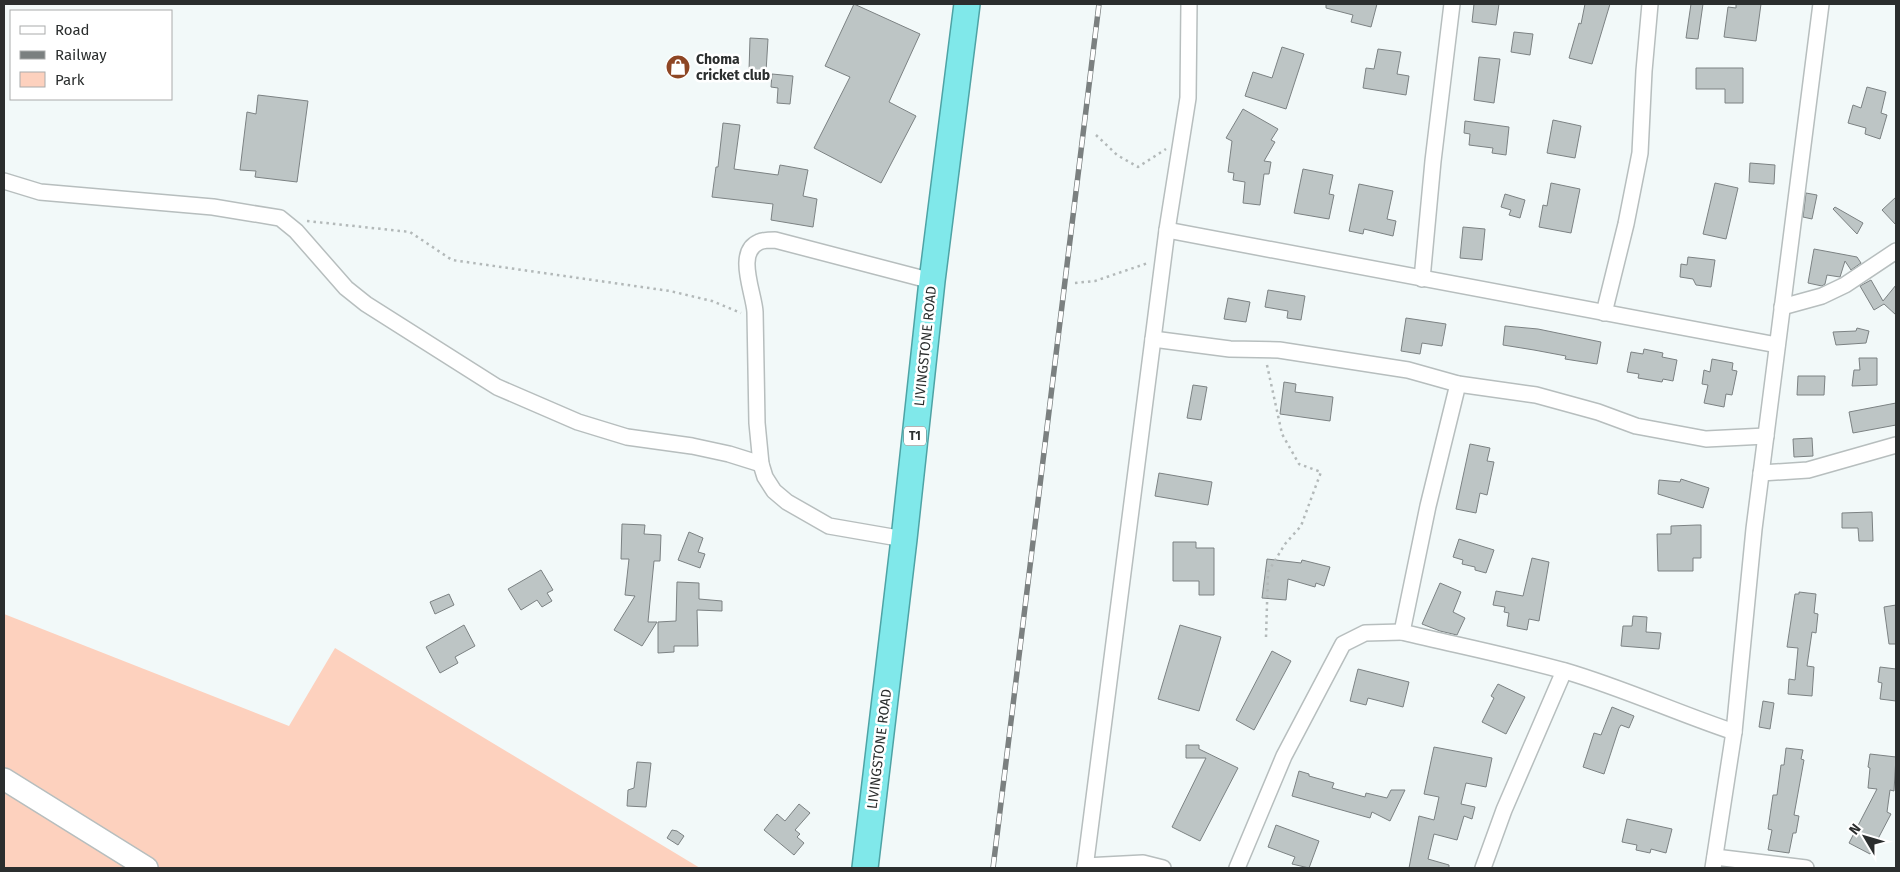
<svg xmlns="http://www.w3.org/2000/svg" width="1900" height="872" font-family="'Fira Sans',sans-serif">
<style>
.green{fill:#fdd1be}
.building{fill:#bdc5c5;stroke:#7c8283}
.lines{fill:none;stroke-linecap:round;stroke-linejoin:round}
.minor-casing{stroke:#b7bebe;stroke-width:18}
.secondary-casing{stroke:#b7bebe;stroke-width:24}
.trunk-casing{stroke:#4ea3a5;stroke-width:28}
.path{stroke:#b3b9b9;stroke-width:2.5;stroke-dasharray:2.5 4;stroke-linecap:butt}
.minor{stroke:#fff;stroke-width:15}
.secondary{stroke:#fff;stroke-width:21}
.trunk{stroke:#80e8ea;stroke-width:25}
.rail-casing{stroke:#7b8080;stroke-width:5.5}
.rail{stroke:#fff;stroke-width:4;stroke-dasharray:11;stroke-linecap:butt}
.labels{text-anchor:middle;stroke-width:5;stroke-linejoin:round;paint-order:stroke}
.shield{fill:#fff;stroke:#6b6d6d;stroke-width:1}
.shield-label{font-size:12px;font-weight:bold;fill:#2b2e2e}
.poi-label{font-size:14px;font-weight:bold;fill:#2b2e2e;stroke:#fff;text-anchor:start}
.street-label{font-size:14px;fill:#2b2e2e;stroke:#fff}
</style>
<rect width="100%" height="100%" fill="#f2f9f9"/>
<polygon class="green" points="4,614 289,726 335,648 700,868 4,868"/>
<g class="building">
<polygon points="854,4 920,34 889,102 916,116 881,183 814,148 850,77 825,66"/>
<polygon points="1326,4 1377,4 1371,27 1351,22 1353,15 1326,8"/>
<polygon points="1474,4 1499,4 1496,25 1472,22"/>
<polygon points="1585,4 1610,4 1592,64 1569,58 1579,23 1581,24"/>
<polygon points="1691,4 1703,4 1698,39 1686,38"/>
<polygon points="1736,4 1761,4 1756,41 1724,37 1728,7 1736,8"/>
<polygon points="1514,32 1533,34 1530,55 1511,52"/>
<polygon points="750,38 768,39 766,72 749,71"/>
<polygon points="1282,47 1304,54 1286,109 1245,96 1253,72 1272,78"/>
<polygon points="1378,49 1401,52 1397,74 1409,76 1406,95 1363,88 1366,68 1374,69"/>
<polygon points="1479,57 1500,59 1494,103 1474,100"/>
<polygon points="1696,68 1743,68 1743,103 1725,103 1725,89 1696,89"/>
<polygon points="772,74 793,76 790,104 777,103 778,88 771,87"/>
<polygon points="1867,87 1886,92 1881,113 1887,115 1880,139 1865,134 1866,128 1848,123 1853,105 1861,108"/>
<polygon points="258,95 308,101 297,182 255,177 256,171 240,170 247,112 256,114"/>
<polygon points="1243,109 1278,129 1271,140 1275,142 1264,161 1271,162 1269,174 1264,174 1260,205 1243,203 1245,182 1233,180 1234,173 1228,172 1232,141 1226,138"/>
<polygon points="1553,120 1581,126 1575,158 1547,153"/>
<polygon points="1465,121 1509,127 1506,155 1492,153 1493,148 1469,145 1470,134 1464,133"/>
<polygon points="723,123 740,125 734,169 778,175 780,165 808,170 803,196 817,199 813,227 771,220 773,204 712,197 716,167 718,167"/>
<polygon points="1750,163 1775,165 1774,184 1749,182"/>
<polygon points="1303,169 1333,175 1329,194 1334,195 1329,219 1294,213"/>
<polygon points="1551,183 1580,189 1571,233 1539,227 1543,205 1547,206"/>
<polygon points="1715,183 1738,188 1726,239 1703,234"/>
<polygon points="1359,184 1393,191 1387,219 1396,221 1393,236 1364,229 1363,234 1349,231"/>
<polygon points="1806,193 1817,195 1812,219 1803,217"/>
<polygon points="1505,194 1525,200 1520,218 1509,215 1511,210 1501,207"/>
<polygon points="1896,197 1896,225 1882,210"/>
<polygon points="1835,207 1863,223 1857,234 1833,209"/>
<polygon points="1463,227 1485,229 1482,260 1460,258"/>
<polygon points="1814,249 1857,257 1861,263 1851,270 1845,261 1840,277 1827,275 1825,284 1822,286 1808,283"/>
<polygon points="1688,257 1715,260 1711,287 1696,285 1693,279 1680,277 1681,264 1687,265"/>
<polygon points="1871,280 1883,301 1896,285 1896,315 1884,304 1874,310 1860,286"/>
<polygon points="1268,290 1305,296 1301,320 1287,318 1288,311 1265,307"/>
<polygon points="1228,298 1250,302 1246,322 1224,319"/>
<polygon points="1406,318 1446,324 1442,346 1422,343 1420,354 1401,351"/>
<polygon points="1505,326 1538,329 1601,342 1597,364 1565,359 1566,356 1534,350 1503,345"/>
<polygon points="1857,328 1869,331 1866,343 1836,345 1833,332 1856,331"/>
<polygon points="1644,349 1663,353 1662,357 1677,360 1673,381 1663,379 1662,382 1638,378 1639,374 1627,372 1631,352 1643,354"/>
<polygon points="1859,358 1877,358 1877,385 1852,386 1854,370 1860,370"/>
<polygon points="1712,359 1733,363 1732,370 1737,371 1732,395 1726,394 1724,407 1704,403 1708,385 1702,384 1704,370 1710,372"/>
<polygon points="1798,376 1825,376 1824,395 1797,395"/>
<polygon points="1284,382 1296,384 1295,392 1333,397 1330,421 1280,414"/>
<polygon points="1193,385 1207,387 1201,420 1187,418"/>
<polygon points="1896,403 1896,425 1853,433 1849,412"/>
<polygon points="1812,438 1813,456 1794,457 1793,439"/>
<polygon points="1470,444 1490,448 1487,461 1494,462 1487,495 1480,493 1476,513 1456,509"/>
<polygon points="1159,473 1212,482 1208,505 1155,496"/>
<polygon points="1681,479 1709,488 1703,508 1658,494 1659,480 1680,482"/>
<polygon points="1872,512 1873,541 1859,541 1858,528 1842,528 1842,513"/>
<polygon points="622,524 645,525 644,534 661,535 660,561 654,561 648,622 657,622 642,646 614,630 635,596 625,595 629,559 621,559"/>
<polygon points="1697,525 1701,525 1701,558 1693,558 1693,571 1658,571 1657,534 1671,534 1671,526"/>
<polygon points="689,532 703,538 698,552 705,554 700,568 678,560"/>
<polygon points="1459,539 1494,550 1486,573 1475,570 1475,567 1462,564 1463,560 1453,557"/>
<polygon points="1173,542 1196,542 1196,548 1214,548 1214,595 1199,595 1199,581 1173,581"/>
<polygon points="1532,558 1549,562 1539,621 1529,619 1527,630 1507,626 1509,613 1504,612 1505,607 1493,605 1496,591 1523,596"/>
<polygon points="1267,559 1301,563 1302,560 1330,567 1324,586 1316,583 1315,587 1288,579 1286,600 1262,598"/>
<polygon points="541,570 553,590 547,593 552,601 542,607 537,600 521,610 508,589"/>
<polygon points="677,582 699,583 699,599 722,601 722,611 697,610 698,646 674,646 674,652 658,653 658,622 676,621"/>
<polygon points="1440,583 1461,592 1453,612 1465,618 1457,635 1440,631 1422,624"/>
<polygon points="1799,592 1816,594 1814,613 1818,614 1816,633 1812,632 1807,666 1814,667 1812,696 1788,694 1789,679 1795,680 1798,648 1787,647 1795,594 1799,594"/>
<polygon points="449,594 454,605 435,614 430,602"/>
<polygon points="1896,605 1896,644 1889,644 1884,607"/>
<polygon points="1633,616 1647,617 1646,632 1661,633 1659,649 1621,646 1623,626 1632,626"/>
<polygon points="464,625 475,646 455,657 458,663 440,673 426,647"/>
<polygon points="1180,625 1221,637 1199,711 1158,699"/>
<polygon points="1272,651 1291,661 1254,730 1236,720"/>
<polygon points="1880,667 1896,669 1896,701 1880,699 1882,683 1878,682"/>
<polygon points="1358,669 1409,682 1403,707 1368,698 1366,705 1350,701"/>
<polygon points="1498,684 1525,697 1506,734 1482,722 1494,698 1491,696"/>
<polygon points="1763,701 1774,703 1770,729 1759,727"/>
<polygon points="1612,707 1634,716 1629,728 1621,725 1619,728 1604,774 1583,767 1594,733 1601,735"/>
<polygon points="1186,745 1199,745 1199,749 1238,768 1200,841 1172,827 1206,758 1186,758"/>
<polygon points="1434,747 1492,758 1486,787 1466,783 1461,804 1475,807 1472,819 1464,816 1457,840 1434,834 1428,859 1449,865 1449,868 1409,868 1419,816 1434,820 1439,797 1424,794"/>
<polygon points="1786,748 1803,750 1801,759 1804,760 1794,815 1799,816 1796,833 1793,833 1789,853 1768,850 1772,830 1768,829 1773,795 1777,795 1781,765 1784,765"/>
<polygon points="1870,754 1896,757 1894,791 1890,790 1887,812 1891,814 1870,854 1849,843 1877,789 1868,788 1870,768 1868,767"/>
<polygon points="637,762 651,763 646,807 627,806 628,790 634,788"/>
<polygon points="1299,771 1309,774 1309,776 1334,783 1332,788 1365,797 1366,793 1387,798 1391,790 1405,790 1390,821 1372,812 1370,818 1292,796"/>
<polygon points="799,804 810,813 795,830 800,834 797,837 804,843 794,855 764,830 777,814 785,821"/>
<polygon points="1627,819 1672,829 1666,853 1651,849 1650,853 1636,850 1637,845 1622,842"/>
<polygon points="1276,825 1319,841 1309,868 1292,864 1295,857 1268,847"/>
<polygon points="672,830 677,831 684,836 678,845 667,838"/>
</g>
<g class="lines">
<defs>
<g id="minor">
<polyline points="4,181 40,192 213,207 280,218 296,231 346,288 366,304 497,387 578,422 627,437 692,446 729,454 761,464"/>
<polyline points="1167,230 1777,345"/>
<polyline points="1422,279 1433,161 1452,4"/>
<polyline points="1782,307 1822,296 1845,285 1896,251"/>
<polyline points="1604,313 1626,224 1640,153 1644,71 1650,4"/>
<polyline points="1153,339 1230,349 1279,350 1408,370 1458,384 1536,395 1598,412 1636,426 1706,439 1766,436"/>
<path d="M 1458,384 L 1428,506 L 1402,632 C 1456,645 1511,656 1565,671 C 1623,688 1677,713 1734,732"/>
<polyline points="1761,473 1808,470 1896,445"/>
<path d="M 904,539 L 829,526 L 787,502 L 774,491 L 765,477 L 761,464 L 757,423 L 755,312 C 754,293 735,252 759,242 C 763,240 770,240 775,240 L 932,281"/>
<polyline points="1715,857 1806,868"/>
<polyline points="1085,866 1143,863 1163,868"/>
<polyline points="1085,868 1167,230 1188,98 1189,4"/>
<polyline points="1237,868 1284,756 1343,644 1365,633 1402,632"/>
<polyline points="1483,868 1504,810 1564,671"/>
<polyline points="1713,868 1734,732 1754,529 1821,4"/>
</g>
<polyline id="secondary" points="4,779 147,868"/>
<polyline id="trunk" points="865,868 904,539 932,281 967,4"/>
</defs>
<use href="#minor" class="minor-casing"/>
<use href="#secondary" class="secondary-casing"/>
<use href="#trunk" class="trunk-casing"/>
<g class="path">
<polyline points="1096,135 1117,155 1138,167 1166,149"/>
<polyline points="307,221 410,232 452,260 670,291 712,301 741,313"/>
<polyline points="1075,283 1095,281 1148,263"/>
<polyline points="1266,637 1268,572 1285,544 1301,526 1321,472 1299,464 1282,434 1267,365"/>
</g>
<use href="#minor" class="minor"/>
<use href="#secondary" class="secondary"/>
<use href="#trunk" class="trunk"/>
<defs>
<polyline id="rail" points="993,868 1099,4"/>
</defs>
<use href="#rail" class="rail-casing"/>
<use href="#rail" class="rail"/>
</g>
<defs>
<symbol id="shop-disc" viewBox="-11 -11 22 22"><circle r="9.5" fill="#8e4624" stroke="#fff"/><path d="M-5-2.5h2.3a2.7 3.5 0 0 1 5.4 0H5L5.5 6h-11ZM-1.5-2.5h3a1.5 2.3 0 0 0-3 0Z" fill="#fff"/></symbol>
</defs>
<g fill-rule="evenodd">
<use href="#shop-disc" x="664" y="53" width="28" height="28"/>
</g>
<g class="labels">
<rect class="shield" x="904" y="426.5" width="22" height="19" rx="4"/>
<g class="shield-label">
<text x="915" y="440">T1</text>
</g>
<g class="poi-label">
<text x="696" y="64">Choma<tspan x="696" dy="16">cricket club</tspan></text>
</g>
<g class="street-label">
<text transform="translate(925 346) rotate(-84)" y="5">LIVINGSTONE ROAD</text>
<text transform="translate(879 749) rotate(-83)" y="5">LIVINGSTONE ROAD</text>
</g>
</g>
<rect width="1900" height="872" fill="none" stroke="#2b2e2e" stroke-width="10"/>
<rect x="10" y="10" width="162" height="90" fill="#ffffff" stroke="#aaabab"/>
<rect x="20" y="26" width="25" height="8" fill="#ffffff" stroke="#aaabab"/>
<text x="55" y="35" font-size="15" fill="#2b2e2e">Road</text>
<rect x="20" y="51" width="25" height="8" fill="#7b8080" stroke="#aaabab"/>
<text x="55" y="60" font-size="15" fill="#2b2e2e">Railway</text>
<rect x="20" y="72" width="25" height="15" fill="#fdd1be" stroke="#aaabab"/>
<text x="55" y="85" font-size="15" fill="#2b2e2e">Park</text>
<g transform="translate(1865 837) rotate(308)" stroke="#ffffff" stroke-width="4" paint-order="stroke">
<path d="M0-4L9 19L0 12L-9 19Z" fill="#2b2e2e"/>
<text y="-8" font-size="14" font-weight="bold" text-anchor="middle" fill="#2b2e2e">N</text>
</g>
</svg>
